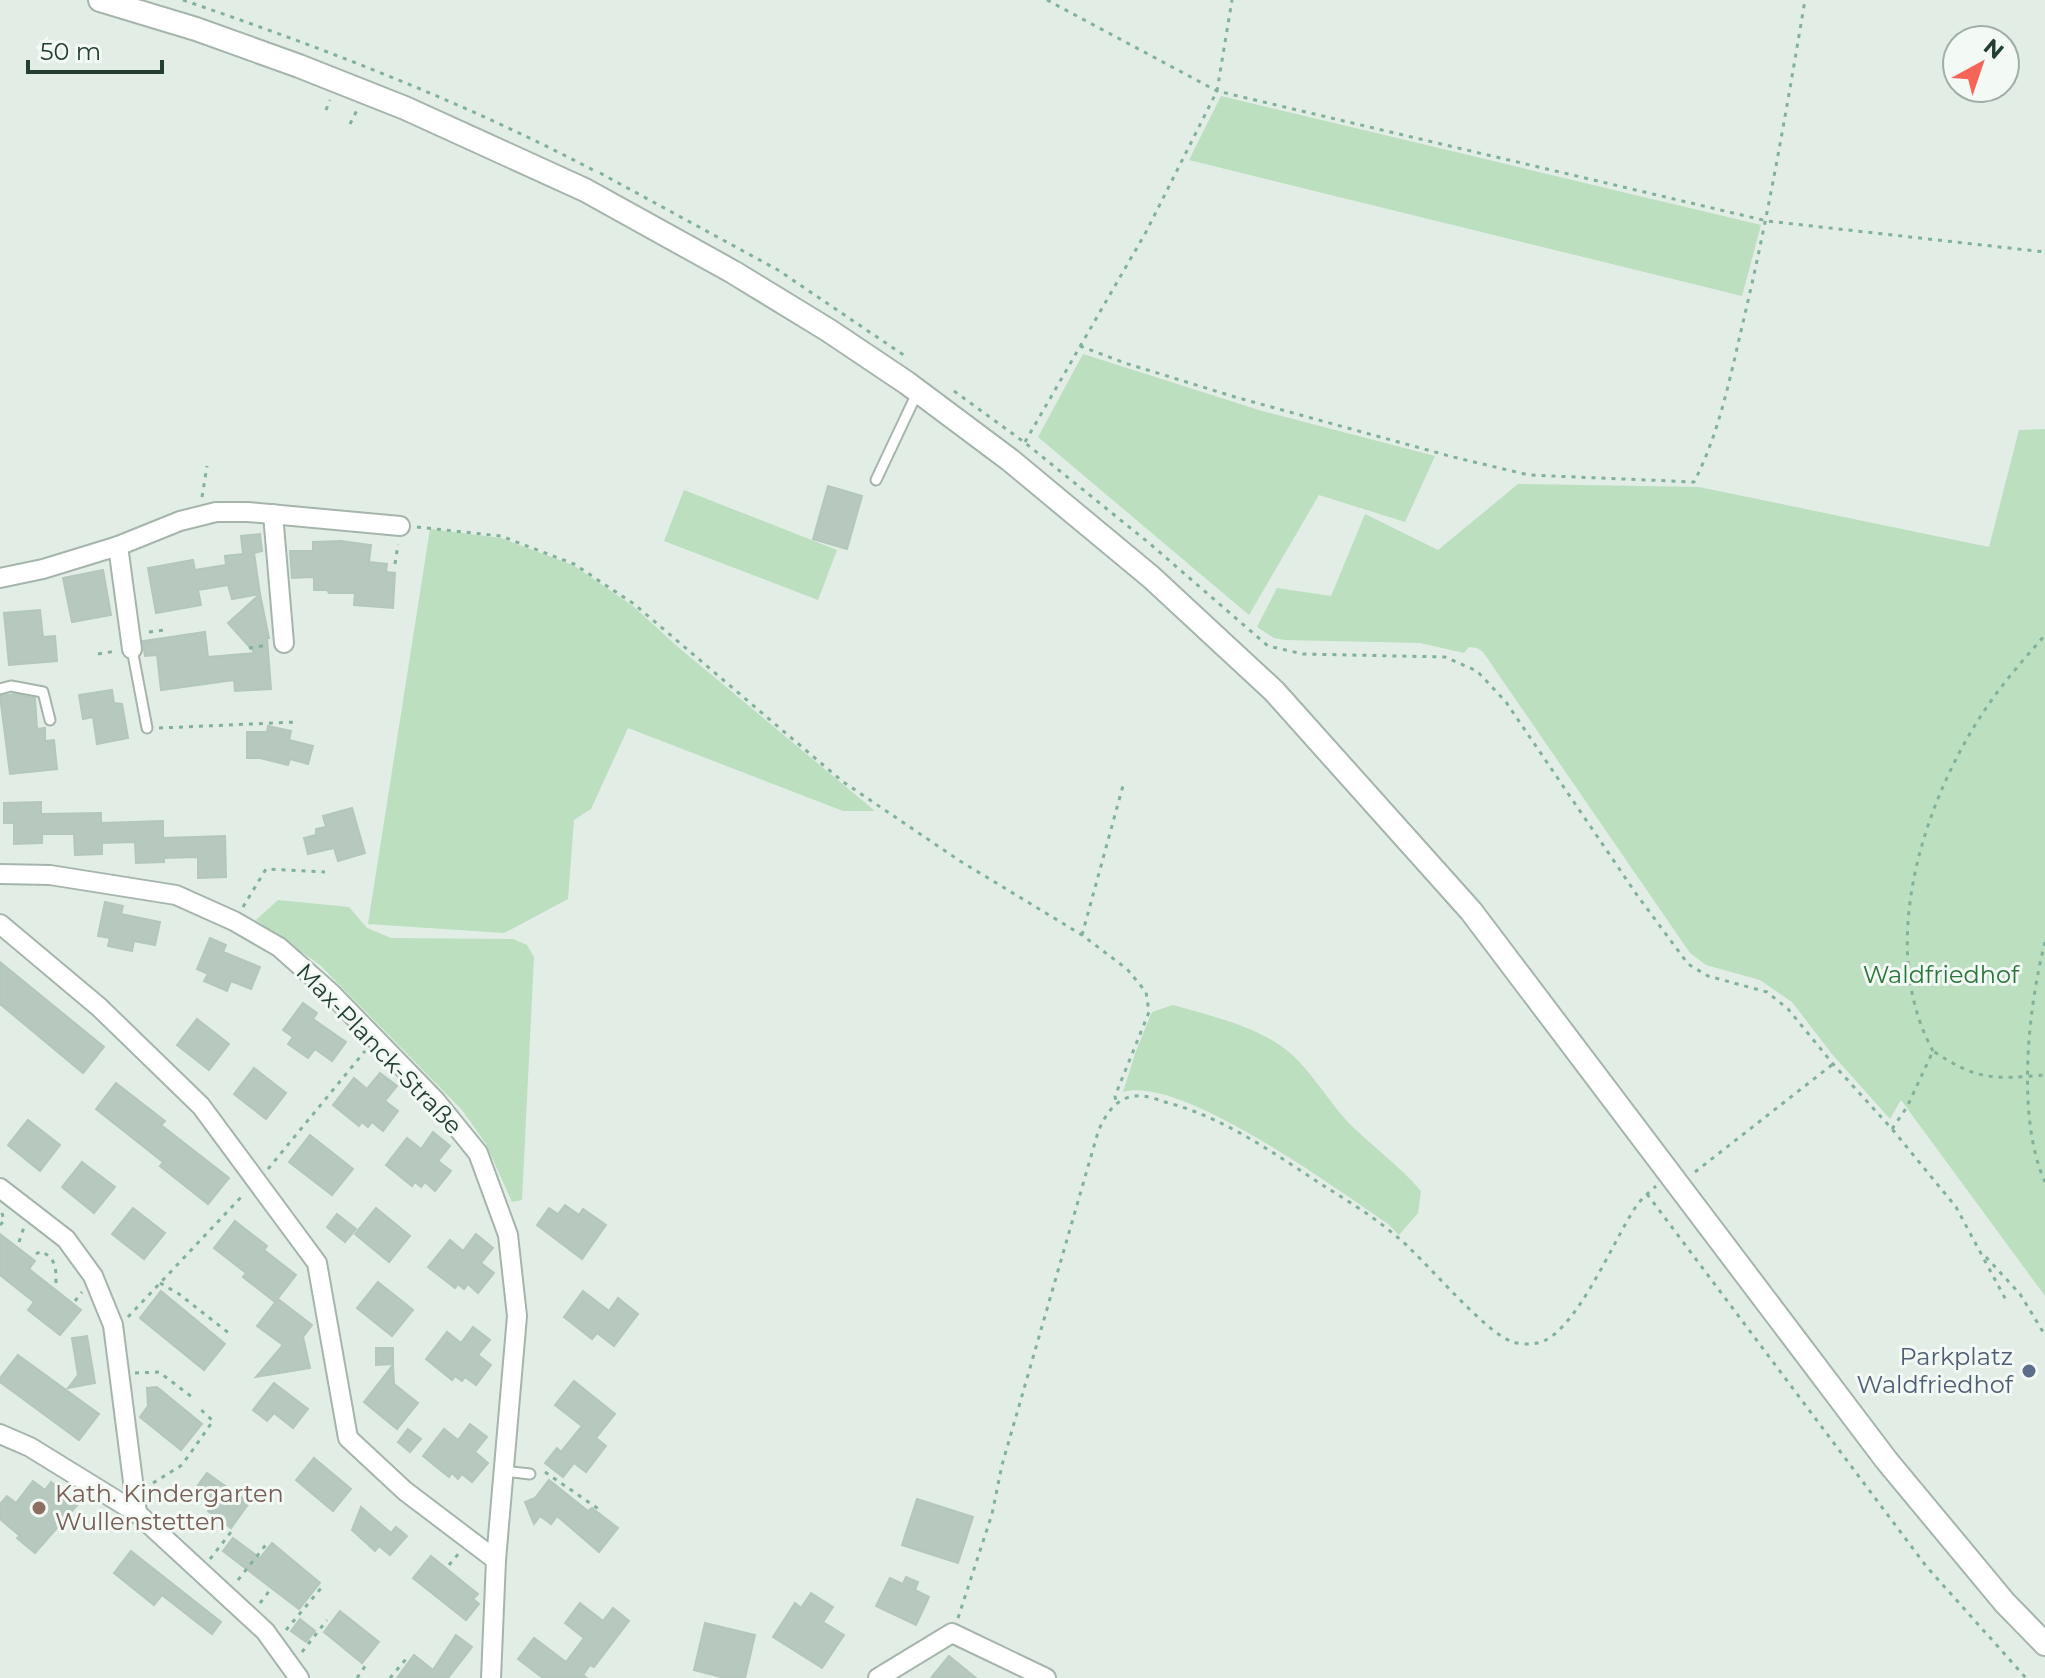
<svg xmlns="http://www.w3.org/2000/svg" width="2045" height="1678" font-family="Montserrat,sans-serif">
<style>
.green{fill:#bbdfbf}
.building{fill:#b7c8bf;stroke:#b4c7bc;stroke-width:2}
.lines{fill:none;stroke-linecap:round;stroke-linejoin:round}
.service-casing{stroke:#a5b5ac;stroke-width:13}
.minor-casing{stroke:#a5b5ac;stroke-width:22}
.tertiary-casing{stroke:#a5b5ac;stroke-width:26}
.path{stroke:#82b19b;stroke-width:3;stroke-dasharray:4 6;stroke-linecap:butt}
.service{stroke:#fff;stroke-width:9}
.minor{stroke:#fff;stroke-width:18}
.tertiary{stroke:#fff;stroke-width:22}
.service-dot{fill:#5c6f8a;stroke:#f3f9f5;stroke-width:3}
.education-dot{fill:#8d6e63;stroke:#f3f9f5;stroke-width:3}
.labels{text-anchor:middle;stroke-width:6;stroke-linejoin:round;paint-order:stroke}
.park-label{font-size:24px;fill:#2a773c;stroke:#f3f9f5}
.street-label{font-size:24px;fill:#223f32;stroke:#f3f9f5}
.service-label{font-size:24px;fill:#4e5e75;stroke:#f3f9f5;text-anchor:end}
.education-label{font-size:24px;fill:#785e54;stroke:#f3f9f5;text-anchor:start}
</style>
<rect width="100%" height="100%" fill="#e2ede6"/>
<g class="green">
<polygon points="1221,96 1761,225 1742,296 1189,160"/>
<polygon points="1083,354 1262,411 1435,456 1405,522 1319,495 1249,615 1038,437"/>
<polygon points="2045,429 2045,1296 1901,1100 1890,1119 1832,1054 1792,1002 1760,980 1706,965 1690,953 1483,652 1477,648 1469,647 1464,653 1420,643 1285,640 1274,638 1257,627 1277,588 1331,596 1365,514 1438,550 1518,484 1699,487 1989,547 2019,430"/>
<polygon points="684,490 837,550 818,600 664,541"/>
<polygon points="430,529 501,538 573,565 633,606 678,647 875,811 843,811 628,728 591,809 574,820 568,899 504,933 368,924"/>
<polygon points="278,900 349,907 367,928 391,938 513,939 527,945 534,957 522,1200 512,1202 486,1144 462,1110 320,965 256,920"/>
<path d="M 1173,1005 C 1211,1016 1261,1027 1291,1054 C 1309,1069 1329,1101 1346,1120 C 1370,1145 1399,1165 1421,1191 L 1418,1213 L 1399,1235 L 1387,1223 C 1336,1189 1181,1075 1123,1092 L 1136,1051 L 1152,1012 Z"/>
</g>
<g class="building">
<polygon points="828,486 862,496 847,549 813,539"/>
<polygon points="260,534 262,551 254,553 260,594 232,599 228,585 198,590 201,605 156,613 148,568 193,560 195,570 226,565 225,556 243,554 241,536"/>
<polygon points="341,541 371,545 369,562 387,564 386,572 395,573 393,608 354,605 355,593 329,593 327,590 314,590 314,577 292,578 290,551 313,551 313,542"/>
<polygon points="103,570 111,615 72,622 63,578"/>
<polygon points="260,594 269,638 267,638 271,689 235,691 234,680 161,690 157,655 145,656 143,641 205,632 208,657 255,653 228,623"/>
<polygon points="40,610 43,637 55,636 57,661 9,665 4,613"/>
<polygon points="112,690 114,703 122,704 128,738 97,744 93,717 83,719 79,695"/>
<polygon points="15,694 35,698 37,729 45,728 45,741 54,740 57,769 10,774 0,696"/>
<polygon points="268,726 291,731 289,740 313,746 308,764 290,759 288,765 260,758 247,758 247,732 267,732"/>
<polygon points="41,802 41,814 101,813 101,823 163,821 163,838 225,836 226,877 198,878 198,857 164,858 164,862 136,863 135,842 102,843 102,854 75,855 74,834 42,834 42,843 14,844 14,823 4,823 4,803"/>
<polygon points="352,808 365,853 338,861 334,848 308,854 304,838 316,835 316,829 326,827 323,816"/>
<polygon points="105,902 123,906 121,914 160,922 155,945 134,941 132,951 108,946 110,938 98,936"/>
<polygon points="210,938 226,945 223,952 260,967 251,989 231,981 227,991 204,981 208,974 197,969"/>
<polygon points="0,962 104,1047 83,1073 0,1004"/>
<polygon points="303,1003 317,1013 313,1019 346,1042 332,1061 315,1049 308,1058 288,1044 293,1037 283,1030"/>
<polygon points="197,1019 229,1044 209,1070 177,1045"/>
<polygon points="254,1068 286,1093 266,1119 234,1094"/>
<polygon points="380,1073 397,1086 385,1101 398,1111 383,1131 372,1122 368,1127 362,1122 359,1126 333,1105 354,1078 367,1089"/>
<polygon points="116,1083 165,1121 161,1125 229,1178 208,1204 160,1166 163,1162 96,1109"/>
<polygon points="28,1120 60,1145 40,1171 8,1145"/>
<polygon points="433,1132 450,1146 438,1161 451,1171 435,1191 425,1182 421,1187 415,1182 412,1186 386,1165 407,1138 421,1149"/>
<polygon points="310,1135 353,1169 332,1195 289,1162"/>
<polygon points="82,1162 115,1187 94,1213 62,1187"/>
<polygon points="565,1205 579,1215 583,1209 606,1225 582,1259 537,1225 549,1208 558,1214"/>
<polygon points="133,1208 165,1233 144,1259 112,1234"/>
<polygon points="376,1208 410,1236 389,1262 355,1234"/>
<polygon points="337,1214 356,1229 345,1242 327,1227"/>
<polygon points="235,1221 267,1246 264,1250 296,1275 275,1302 243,1277 246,1273 214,1248"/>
<polygon points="0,1234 35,1261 29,1269 81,1310 60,1335 28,1310 34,1302 0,1275"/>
<polygon points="476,1234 493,1248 481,1263 494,1273 478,1293 468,1284 464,1289 458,1284 455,1288 428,1267 450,1240 463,1251"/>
<polygon points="378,1282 413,1310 392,1336 357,1308"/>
<polygon points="161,1291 225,1344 204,1370 140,1318"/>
<polygon points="583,1291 609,1311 618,1298 638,1314 614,1346 597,1333 592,1339 564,1317"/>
<polygon points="278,1299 312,1325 303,1337 310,1368 256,1377 283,1345 257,1326"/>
<polygon points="473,1327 490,1340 478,1355 491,1365 476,1385 465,1377 462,1381 455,1376 452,1380 426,1359 447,1332 461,1343"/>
<polygon points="87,1336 95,1383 68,1388 78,1375 72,1338"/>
<polygon points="376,1348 393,1348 393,1364 376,1365"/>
<polygon points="18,1355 99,1414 79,1440 0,1382 0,1378"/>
<polygon points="393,1365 394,1384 418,1403 397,1429 364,1402"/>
<polygon points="574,1381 615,1414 596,1438 606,1446 586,1472 574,1463 563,1477 545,1463 557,1448 561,1452 582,1426 555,1405"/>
<polygon points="274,1383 308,1409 293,1428 274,1413 267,1421 253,1410"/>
<polygon points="157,1387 202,1424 181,1450 140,1417 148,1406 147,1388"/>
<polygon points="470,1424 487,1437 475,1452 488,1463 472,1482 462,1474 458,1479 452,1473 449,1477 423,1456 444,1429 458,1440"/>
<polygon points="408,1429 421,1439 410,1452 398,1442"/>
<polygon points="314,1458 351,1489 333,1511 296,1480"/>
<polygon points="207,1473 249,1503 231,1528 208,1511 212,1505 193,1492"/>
<polygon points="549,1480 588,1511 592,1508 618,1528 599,1552 557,1516 551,1524 540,1516 534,1524 525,1502 535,1498"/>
<polygon points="33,1481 45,1490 51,1482 78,1504 35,1553 17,1538 20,1536 0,1519 0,1504 7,1496 16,1503"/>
<polygon points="917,1499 973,1517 958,1563 902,1545"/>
<polygon points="361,1507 391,1533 396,1527 407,1536 390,1555 379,1546 375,1551 352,1530"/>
<polygon points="233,1538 260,1558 272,1543 320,1583 299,1609 223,1551"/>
<polygon points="131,1551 221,1622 212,1634 162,1595 154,1605 114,1573"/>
<polygon points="431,1556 478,1594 473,1599 479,1604 466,1620 413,1578"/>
<polygon points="906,1577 918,1582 915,1590 929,1597 916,1625 876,1606 890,1578 903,1584"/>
<polygon points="811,1593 833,1607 823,1622 844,1635 822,1668 773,1637 795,1603 801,1608"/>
<polygon points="580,1603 603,1621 613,1608 629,1621 594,1667 590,1665 583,1675 587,1678 543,1678 518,1659 534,1638 566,1662 584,1638 565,1623"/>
<polygon points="340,1611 379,1642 362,1663 324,1632"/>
<polygon points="300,1619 315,1631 306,1642 291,1631"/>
<polygon points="705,1623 755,1635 745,1678 725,1678 694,1670"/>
<polygon points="456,1635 472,1647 448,1678 397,1678 414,1655 433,1670"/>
<polygon points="949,1656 976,1678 931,1678"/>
</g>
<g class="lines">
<defs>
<g id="service">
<polyline points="876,480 918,391"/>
<polyline points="132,649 147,728"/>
<polyline points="0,689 11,686 43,692 50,720"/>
<polyline points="504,1471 530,1474"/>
</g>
<g id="minor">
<polyline points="273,514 284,643"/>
<polyline points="118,546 132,649"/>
<polyline points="0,578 43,569 118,546 180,521 216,512 248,512 400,526"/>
<polyline points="0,874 50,875 176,895 234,921 279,947 331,993 435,1100 478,1153 508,1235 517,1316 496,1560 491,1678"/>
<polyline points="0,924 99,1007 201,1106 317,1263 348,1438 405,1491 496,1560"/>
<polyline points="0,1188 66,1239 93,1276 113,1325 137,1513"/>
<polyline points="0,1434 30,1447 137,1513 265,1631 299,1678"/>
<polyline points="878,1678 952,1633 1046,1678"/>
</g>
<polyline id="tertiary" points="100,0 196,29 299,66 405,108 585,190 733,272 828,330 907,383 1010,460 1151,577 1274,691 1471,911 1887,1461 2005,1603 2045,1644"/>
</defs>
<use href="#service" class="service-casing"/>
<use href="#minor" class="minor-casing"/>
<use href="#tertiary" class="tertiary-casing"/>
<g class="path">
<path d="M 183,0 C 323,48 462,101 593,170"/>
<polyline points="1047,0 1217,91 1767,221 2045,252"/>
<polyline points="326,110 330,100"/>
<polyline points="350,124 357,110"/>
<polyline points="600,173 778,270 905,356"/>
<path d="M 1080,346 L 1125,363 L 1235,397 L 1453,457 L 1529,475 L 1694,482 C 1720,432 1731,373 1744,318 C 1769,213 1787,107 1805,0"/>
<polyline points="954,391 1024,442 1149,543 1268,646 1303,654 1445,657 1477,671 1506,702 1637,895 1688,964 1708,976 1767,992 1788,1009 1833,1064 1892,1129 1956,1207 2007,1302"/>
<polyline points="1025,442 1146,232 1217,91 1232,0"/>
<polyline points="202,497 207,466"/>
<polyline points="417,527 501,536 574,564 634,604 842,781 960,861 1082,935 1127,969 1146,992 1149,1012 1115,1096 1116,1102"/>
<polyline points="395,564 398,544"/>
<polyline points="149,632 166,630"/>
<polyline points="249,648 268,645"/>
<polyline points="98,654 116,651"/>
<polyline points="159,728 297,722"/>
<polyline points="243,907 266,869 325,872"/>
<polyline points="1082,935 1124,782"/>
<path d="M 2045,942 C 2028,1008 2016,1118 2045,1182"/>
<path d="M 1933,1051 C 1876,947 1923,803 1984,711 C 2002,684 2024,659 2045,635"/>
<path d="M 1892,1129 L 1907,1107 L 1933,1051 C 1978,1081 1993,1079 2045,1075"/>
<polyline points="268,1169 365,1051"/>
<polyline points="1695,1172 1833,1064"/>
<polyline points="1647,1194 1926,1566 2026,1678"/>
<polyline points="0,1225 4,1221 2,1213"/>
<polyline points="19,1242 24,1227"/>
<path d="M 36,1254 L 41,1251 C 56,1259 56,1267 56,1283"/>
<polyline points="1986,1257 2020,1294 2045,1335"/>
<polyline points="160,1283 179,1294 230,1334"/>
<polyline points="75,1301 82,1292"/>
<polyline points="128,1317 244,1194"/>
<polyline points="135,1373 159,1372 192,1397"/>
<polyline points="545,1472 600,1510"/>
<polyline points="153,1483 182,1465 213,1421 197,1406"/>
<polyline points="210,1559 231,1532"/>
<polyline points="449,1565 460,1552"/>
<polyline points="238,1580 268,1542"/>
<polyline points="260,1603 270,1590"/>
<path d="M 958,1618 L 992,1514 L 1002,1465 L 1098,1132 C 1105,1115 1116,1097 1136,1096 C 1145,1095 1156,1099 1165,1102 C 1223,1117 1272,1152 1321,1184 C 1346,1200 1373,1216 1396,1236 C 1425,1259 1483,1332 1513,1342 C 1520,1344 1530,1345 1537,1343 C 1574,1337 1613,1241 1635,1208 C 1640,1200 1648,1193 1656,1186"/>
<polyline points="286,1630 322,1587"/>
<polyline points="302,1652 327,1620"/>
<polyline points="357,1678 368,1662"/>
<polyline points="390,1678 406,1659"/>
</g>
<use href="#service" class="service"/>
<use href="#minor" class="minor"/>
<use href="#tertiary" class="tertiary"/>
</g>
<circle class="service-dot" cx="2029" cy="1371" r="8"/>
<circle class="education-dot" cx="39" cy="1508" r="8"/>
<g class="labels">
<g class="park-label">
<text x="1941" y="983">Waldfriedhof</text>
</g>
<g class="street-label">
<text transform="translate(379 1049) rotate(46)" y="8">Max-Planck-Straße</text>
</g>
<g class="service-label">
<text x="2013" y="1365">Parkplatz<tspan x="2013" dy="28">Waldfriedhof</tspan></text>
</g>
<g class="education-label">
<text x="55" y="1502">Kath. Kindergarten<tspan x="55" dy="28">Wullenstetten</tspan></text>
</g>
</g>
<g transform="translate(1981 64) rotate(40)"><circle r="38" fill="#f3f9f5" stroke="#9fafa7" stroke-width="2"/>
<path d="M0-6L14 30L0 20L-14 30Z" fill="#f66558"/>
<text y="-12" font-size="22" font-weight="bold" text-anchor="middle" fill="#223f32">N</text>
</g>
<path d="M28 60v12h134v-12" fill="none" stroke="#223f32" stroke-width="4"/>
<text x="40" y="60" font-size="24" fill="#223f32" stroke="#f3f9f5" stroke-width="6" paint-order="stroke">50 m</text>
</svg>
